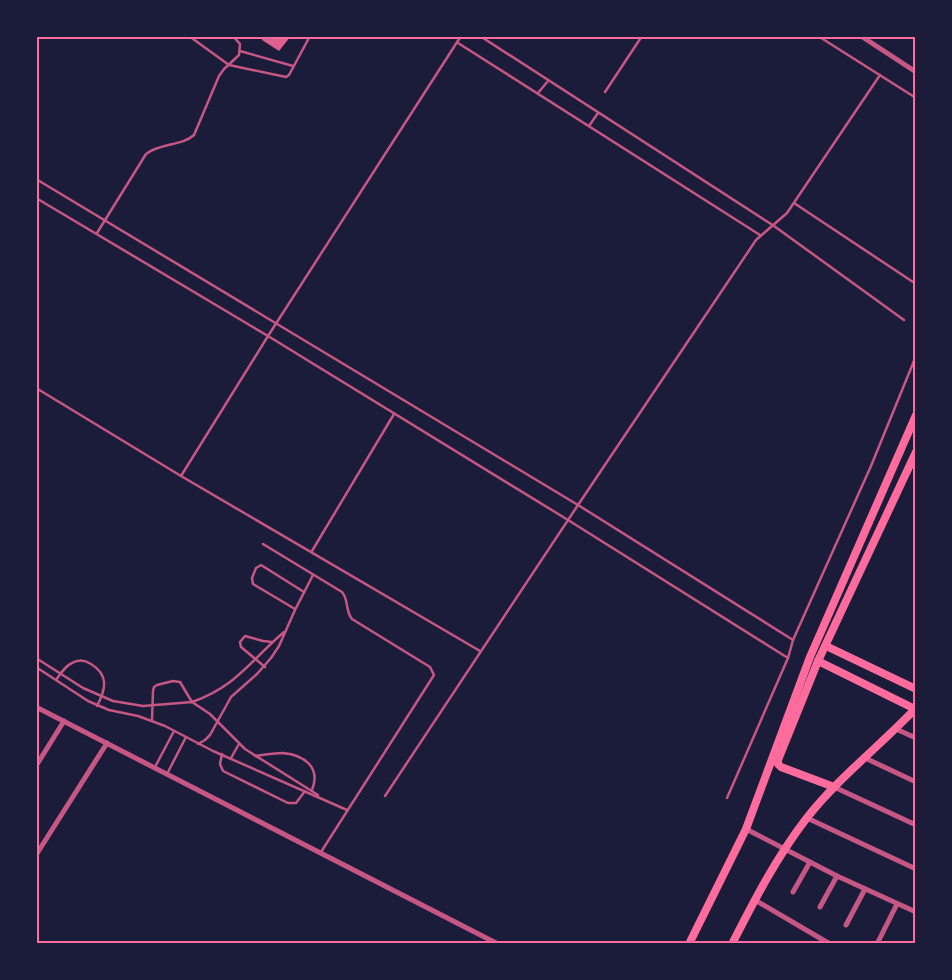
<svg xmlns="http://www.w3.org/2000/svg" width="952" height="980" font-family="Overpass,sans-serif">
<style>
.building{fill:#dd5f8e}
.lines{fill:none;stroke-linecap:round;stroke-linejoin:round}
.service{stroke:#c65784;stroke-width:2.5}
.minor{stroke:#c65784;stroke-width:5}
.secondary{stroke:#ff6b9d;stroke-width:8}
.neatline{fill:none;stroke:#ff6b9d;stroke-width:2}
</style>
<rect width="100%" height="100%" fill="#1b1b3a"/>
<polygon class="building" points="263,36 291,36 279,51 262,40"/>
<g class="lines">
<g class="service">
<polyline points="189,36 229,65 286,77 289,75 310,36"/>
<polyline points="480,36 774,226 904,320"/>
<polyline points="818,36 916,98"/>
<polyline points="458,43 760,235"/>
<polyline points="240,51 293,66"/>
<polyline points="605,92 642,36"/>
<polyline points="538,93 548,81"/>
<polyline points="589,126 598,113"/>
<polyline points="36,179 578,505 793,640"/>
<polyline points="36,198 268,336 568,520 788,658"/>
<polyline points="794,203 916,284"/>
<path d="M 97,233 L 146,154 C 160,143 182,146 194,135 L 219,76 L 224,69 L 239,55 L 240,44 L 233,36"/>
<polyline points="36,388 181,476 480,651"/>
<polyline points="36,424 37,424"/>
<polyline points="181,476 268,336 461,36"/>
<path d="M 263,544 L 342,592 C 349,600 345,611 352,619 L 430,667 L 434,675 L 321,852"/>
<polyline points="312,551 394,414"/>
<polyline points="36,574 38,586 36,592"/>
<polyline points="295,609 253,584 252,578 256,568 261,565 304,592"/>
<polyline points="36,658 83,688 113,701 143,706 192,702 210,714 245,749 318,795"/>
<polyline points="36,667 88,701 109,710 138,716 165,726 213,751 347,810"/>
<polyline points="265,667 241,647 240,642 245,636 263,641 272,642"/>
<path d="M 56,680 C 60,674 65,666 72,663 C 79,659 85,660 91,664 C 109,675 106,689 97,706"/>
<path d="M 152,720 L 153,691 L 154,687 L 157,685 L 173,681 L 180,682 L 192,702 C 237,686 251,660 284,632"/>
<polyline points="198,744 205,740 210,735 231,697 257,674 271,658 279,646 295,610 313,575"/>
<polyline points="222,754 220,764 223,771 288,803 296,803 305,791"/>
<path d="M 255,756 C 264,755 274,753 283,753 C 305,755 321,768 312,790"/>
<polyline points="231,758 239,744"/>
<polyline points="155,767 174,731"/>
<polyline points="167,774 186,737"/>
<polyline points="385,796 578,505 756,240 787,213 880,75"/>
<polyline points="727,798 788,658 793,640 871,466 916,356"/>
</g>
<g class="minor">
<polyline points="861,36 916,72"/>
<polyline points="36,707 498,944"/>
<polyline points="896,729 916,738"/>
<polyline points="865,758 916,782"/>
<polyline points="36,766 64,721"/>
<polyline points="834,787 916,825"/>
<polyline points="807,818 916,869"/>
<polyline points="746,829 837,876 916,912"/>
<polyline points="36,855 107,743"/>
<polyline points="793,892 810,862"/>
<polyline points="755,900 830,944"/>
<polyline points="820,907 837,876"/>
<polyline points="846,925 865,889"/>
<polyline points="877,944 897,904"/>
<polyline points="914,944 916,941"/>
</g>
<g class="secondary">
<polyline points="826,646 916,689"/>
<polyline points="818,661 915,709"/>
<polyline points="834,787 781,767 778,764 778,760 818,661 916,452"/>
<polyline points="689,944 746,829 810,657 916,415"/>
<path d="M 732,944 C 754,901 776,858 806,819 C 838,778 880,746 916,708"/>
</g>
</g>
<rect width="952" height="980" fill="none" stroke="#1b1b3a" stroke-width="75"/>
<rect x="38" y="38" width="876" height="904" class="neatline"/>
</svg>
